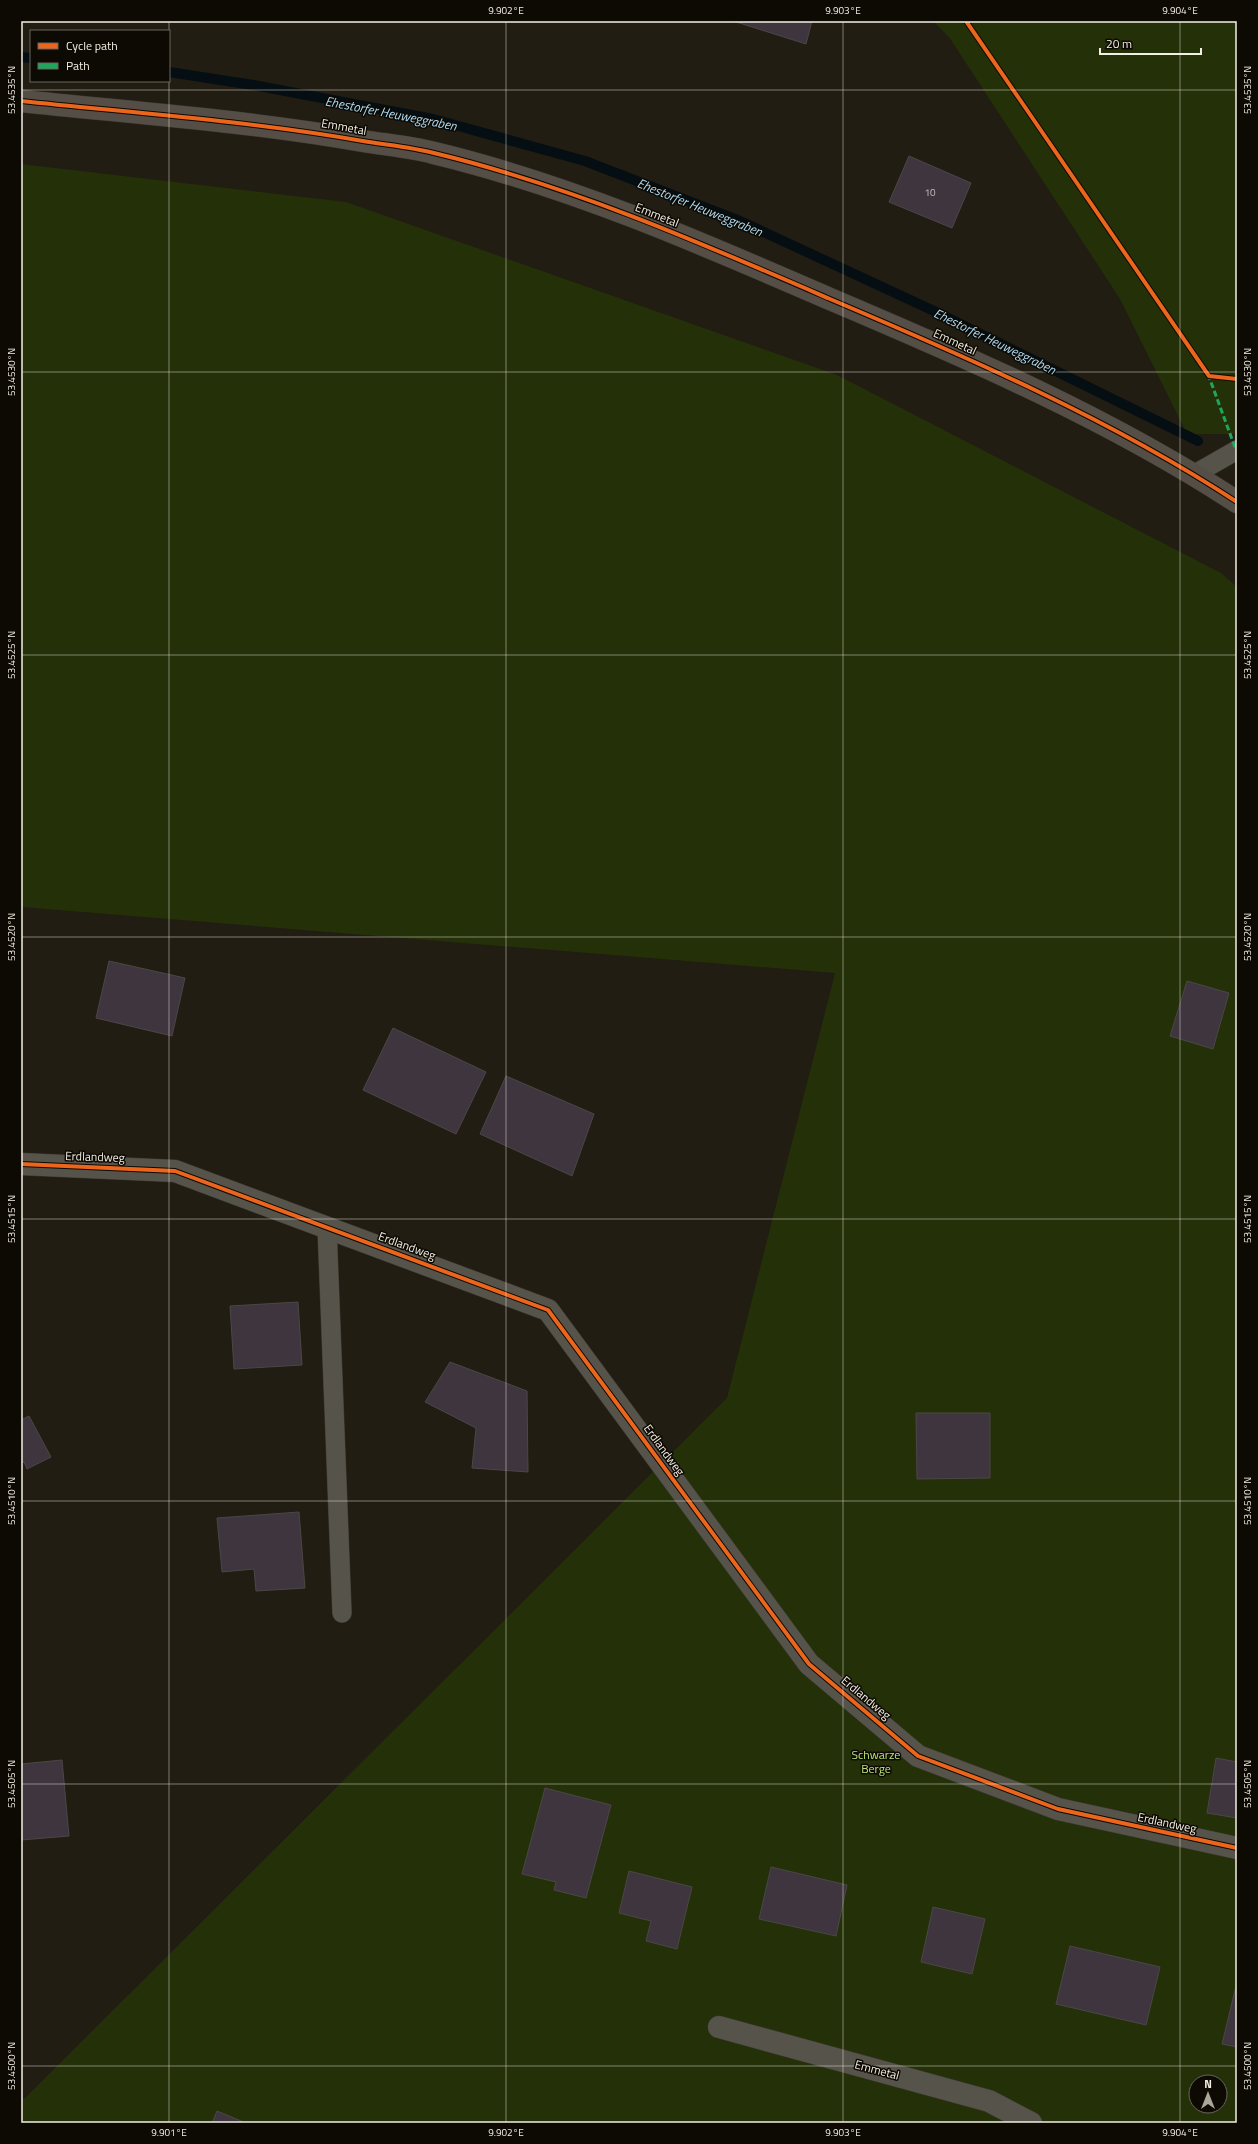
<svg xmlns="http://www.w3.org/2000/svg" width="1258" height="2144" font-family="'Titillium Web',sans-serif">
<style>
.green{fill:#243008;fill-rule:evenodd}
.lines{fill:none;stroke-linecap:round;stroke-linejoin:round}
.stream{stroke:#050e12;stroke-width:10}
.building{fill:#3e353e;stroke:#4b4747}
.service-casing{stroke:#3d3a32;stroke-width:20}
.minor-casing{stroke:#3d3a32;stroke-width:23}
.secondary-casing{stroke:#3d3a32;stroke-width:23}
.service{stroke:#56534b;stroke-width:19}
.minor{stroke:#56534b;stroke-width:22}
.secondary{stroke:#554e46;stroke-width:22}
.quiet{stroke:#20a55d;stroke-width:3;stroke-dasharray:6 3;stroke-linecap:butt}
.cycleway-casing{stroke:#0d0a04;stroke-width:6}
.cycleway{stroke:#eb651d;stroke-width:4}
.ticks{fill:none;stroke:#f4efe3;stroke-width:1;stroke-opacity:0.45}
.labels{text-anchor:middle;stroke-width:3;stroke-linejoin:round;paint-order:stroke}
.number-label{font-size:10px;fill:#c6c0ba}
.street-label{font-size:12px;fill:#f4efe3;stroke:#0d0a04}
.park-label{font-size:12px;fill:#bce674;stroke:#0d0a04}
.water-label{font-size:13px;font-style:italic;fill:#aedbf5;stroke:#0d0a04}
.neatline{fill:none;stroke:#f4efe3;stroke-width:1.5}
.ticks-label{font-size:10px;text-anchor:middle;fill:#f4efe3}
</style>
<rect width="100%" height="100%" fill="#211d13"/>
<g class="green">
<polygon points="933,21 1237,21 1237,434 1187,434 1120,299 949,37"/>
<path d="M 21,164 L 346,202 L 837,375 L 1221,573 L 1237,587 L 1237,2123 L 21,2123 L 21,2099 L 24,2099 L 727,1398 L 835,973 L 21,907 ZM 1196,2082 L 1220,2082 L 1220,2106 L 1196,2106 Z"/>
</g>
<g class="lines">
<g class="stream">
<polyline points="21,57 31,58"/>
<polyline points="169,72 253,85 433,119 585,161 740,221 934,311 1198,441"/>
</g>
</g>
<g class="building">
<polygon points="733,21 812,21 806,44"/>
<polygon points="909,156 971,183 952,228 889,202"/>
<polygon points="109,961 185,978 172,1036 96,1018"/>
<polygon points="1187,981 1229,993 1213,1049 1170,1036"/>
<polygon points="393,1028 486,1072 456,1134 363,1090"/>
<polygon points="506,1076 594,1114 572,1176 480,1134"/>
<polygon points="298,1302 302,1365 234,1369 230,1306"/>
<polygon points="450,1362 527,1391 528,1472 472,1468 476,1428 425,1402"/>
<polygon points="916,1413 990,1413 990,1478 917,1479"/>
<polygon points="29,1416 51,1457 27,1469 24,1462 21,1463 21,1420"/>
<polygon points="299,1512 305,1588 256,1591 254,1569 222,1572 217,1518"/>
<polygon points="1216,1758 1237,1762 1237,1818 1207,1813"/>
<polygon points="62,1760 69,1836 21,1840 21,1764"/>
<polygon points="545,1788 611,1805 586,1898 554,1890 556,1882 522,1874"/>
<polygon points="771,1867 847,1885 836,1936 759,1919"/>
<polygon points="629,1871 692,1887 677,1949 646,1941 651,1921 619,1913"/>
<polygon points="933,1907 985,1919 972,1974 921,1962"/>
<polygon points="1070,1946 1160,1967 1146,2025 1056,2004"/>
<polygon points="1237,1982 1237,2047 1222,2044"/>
<polygon points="217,2111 246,2123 212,2123"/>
</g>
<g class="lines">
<defs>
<g id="service">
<polyline points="1195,474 1237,450"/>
<polyline points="327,1227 342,1613"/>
</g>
<g id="minor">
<polyline points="21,1164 175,1171 548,1310 809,1664 918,1756 1058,1809 1237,1848"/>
<polyline points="719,2027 989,2101 1031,2123"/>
</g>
<path id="secondary" d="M 21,101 C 135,113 250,121 363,141 C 387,145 411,147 434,153 C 571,186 701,243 830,299 C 969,358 1110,419 1237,502"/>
</defs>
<use href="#service" class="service-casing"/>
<use href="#minor" class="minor-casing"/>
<use href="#secondary" class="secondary-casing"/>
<use href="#service" class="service"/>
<use href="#minor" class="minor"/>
<use href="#secondary" class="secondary"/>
<polyline class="quiet" points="1208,374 1236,450"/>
<defs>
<g id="cycleway">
<polyline points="966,21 1209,376 1237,379"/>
<path d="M 21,101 C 135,113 250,121 363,141 C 387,145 411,147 434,153 C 571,186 701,243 830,299 C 969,358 1110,419 1237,502"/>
<polyline points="21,1164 175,1171 548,1310 809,1664 918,1756 1058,1809 1237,1848"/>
</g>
</defs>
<use href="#cycleway" class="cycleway-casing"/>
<use href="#cycleway" class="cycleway"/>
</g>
<path class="ticks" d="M 169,21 L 169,31M 506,21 L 506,2123M 843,21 L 843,2123M 1180,21 L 1180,2123M 169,81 L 169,2123M 21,90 L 1237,90M 21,372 L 1237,372M 21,655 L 1237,655M 21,937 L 1237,937M 21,1219 L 1237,1219M 21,1501 L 1237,1501M 21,1784 L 1237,1784M 21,2066 L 1237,2066"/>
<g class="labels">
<g class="number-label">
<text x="930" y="196">10</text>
</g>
<g class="street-label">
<text transform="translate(344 127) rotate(10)" y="4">Emmetal</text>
<text transform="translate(657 215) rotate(22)" y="4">Emmetal</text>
<text transform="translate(955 342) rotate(25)" y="4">Emmetal</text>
<text transform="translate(95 1157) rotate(2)" y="4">Erdlandweg</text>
<text transform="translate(407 1246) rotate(20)" y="4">Erdlandweg</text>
<text transform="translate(664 1450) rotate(54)" y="4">Erdlandweg</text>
<text transform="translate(866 1698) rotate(40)" y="4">Erdlandweg</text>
<text transform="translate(1167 1823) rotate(12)" y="4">Erdlandweg</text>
<text transform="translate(877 2070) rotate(15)" y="4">Emmetal</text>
</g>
<g class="park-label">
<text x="876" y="1759">Schwarze<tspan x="876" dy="14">Berge</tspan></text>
</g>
<g class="water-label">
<text transform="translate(391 113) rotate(11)" y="5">Ehestorfer Heuweggraben</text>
<text transform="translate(700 207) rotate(22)" y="5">Ehestorfer Heuweggraben</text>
<text transform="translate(995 341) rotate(26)" y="5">Ehestorfer Heuweggraben</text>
</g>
</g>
<rect width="1258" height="2144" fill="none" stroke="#0d0a04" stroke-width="44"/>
<rect x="30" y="30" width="140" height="52" fill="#0d0a04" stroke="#69665d"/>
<rect x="38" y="43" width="20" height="6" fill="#eb651d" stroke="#69665d"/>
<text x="66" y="50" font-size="12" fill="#f4efe3">Cycle path</text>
<rect x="38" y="63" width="20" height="6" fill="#20a55d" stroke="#69665d"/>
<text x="66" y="70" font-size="12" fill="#f4efe3">Path</text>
<g transform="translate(1208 2094)"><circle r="19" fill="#0d0a04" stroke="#69665d"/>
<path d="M0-3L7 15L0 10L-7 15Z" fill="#aaa69a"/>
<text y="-6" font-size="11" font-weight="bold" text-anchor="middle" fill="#f4efe3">N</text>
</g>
<path d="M1100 48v6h101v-6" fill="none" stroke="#f4efe3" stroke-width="2"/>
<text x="1106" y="48" font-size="12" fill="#f4efe3" stroke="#0d0a04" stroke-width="3" paint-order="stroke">20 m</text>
<rect x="22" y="22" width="1214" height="2100" class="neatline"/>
<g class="ticks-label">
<text x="506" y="14">9.902°E</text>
<text x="843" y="14">9.903°E</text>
<text x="1180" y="14">9.904°E</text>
<text transform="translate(11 90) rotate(-90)" y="4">53.4535°N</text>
<text transform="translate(1247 90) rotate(-90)" y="4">53.4535°N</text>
<text transform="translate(11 372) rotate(-90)" y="4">53.4530°N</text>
<text transform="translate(1247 372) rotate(-90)" y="4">53.4530°N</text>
<text transform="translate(11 655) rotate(-90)" y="4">53.4525°N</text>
<text transform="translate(1247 655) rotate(-90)" y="4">53.4525°N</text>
<text transform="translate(11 937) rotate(-90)" y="4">53.4520°N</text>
<text transform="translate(1247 937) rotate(-90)" y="4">53.4520°N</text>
<text transform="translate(11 1219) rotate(-90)" y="4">53.4515°N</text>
<text transform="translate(1247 1219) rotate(-90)" y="4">53.4515°N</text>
<text transform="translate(11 1501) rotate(-90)" y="4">53.4510°N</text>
<text transform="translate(1247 1501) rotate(-90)" y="4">53.4510°N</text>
<text transform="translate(11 1784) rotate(-90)" y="4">53.4505°N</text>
<text transform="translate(1247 1784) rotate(-90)" y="4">53.4505°N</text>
<text transform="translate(11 2066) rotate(-90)" y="4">53.4500°N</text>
<text transform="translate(1247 2066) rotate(-90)" y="4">53.4500°N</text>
<text x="169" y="2136">9.901°E</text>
<text x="506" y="2136">9.902°E</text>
<text x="843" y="2136">9.903°E</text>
<text x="1180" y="2136">9.904°E</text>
</g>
</svg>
